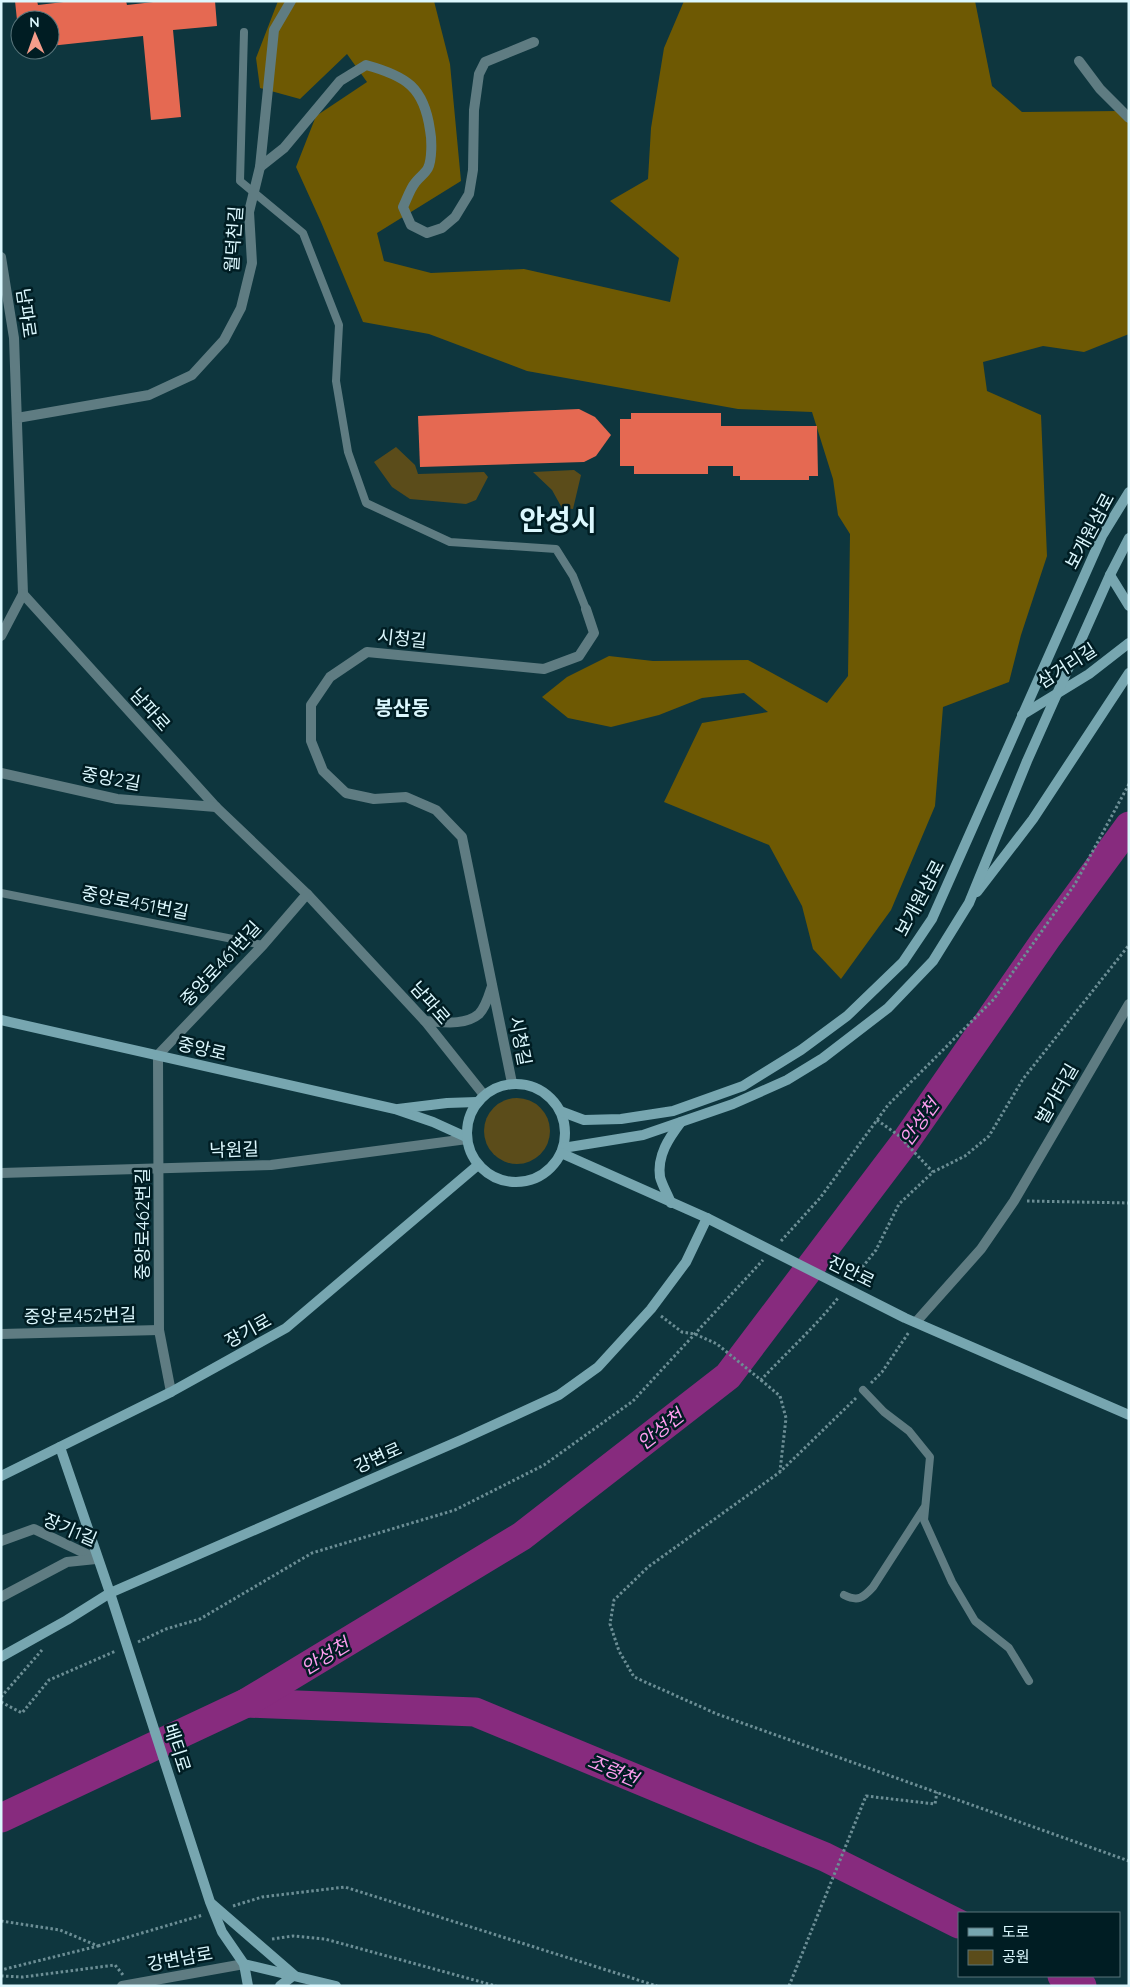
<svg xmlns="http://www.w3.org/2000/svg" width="1130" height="1987" font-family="Quicksand,'Noto Sans KR',sans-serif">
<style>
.green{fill:#5b4c1a}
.forest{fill:#6e5903}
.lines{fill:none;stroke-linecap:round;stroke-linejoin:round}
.river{stroke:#872b7e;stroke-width:29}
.building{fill:#e56952}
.path{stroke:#6c8e95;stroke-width:3;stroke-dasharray:2.5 2.5;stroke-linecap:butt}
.lane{stroke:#5f7c82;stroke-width:8}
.street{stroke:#5f7c82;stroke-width:10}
.secondary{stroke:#77a6b0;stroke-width:10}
.labels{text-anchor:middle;stroke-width:5;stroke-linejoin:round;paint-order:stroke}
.street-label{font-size:18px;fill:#dcf8fe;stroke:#001d23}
.water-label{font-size:19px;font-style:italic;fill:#fc9dee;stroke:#001d23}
.quarter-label{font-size:20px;font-weight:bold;fill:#dcf8fe;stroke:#001d23}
.town-label{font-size:28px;font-weight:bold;fill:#dcf8fe;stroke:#001d23}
</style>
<rect width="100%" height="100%" fill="#0e363e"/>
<g class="green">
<polygon points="396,447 415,465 418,474 484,472 488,477 476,500 466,504 410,499 392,487 374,462"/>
<polygon points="574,470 581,475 573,509 562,508 552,490 533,472"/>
<circle cx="517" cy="1131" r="33"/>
</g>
<polygon class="forest" points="278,1 434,1 450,64 461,181 377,233 384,261 431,273 524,269 670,302 679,258 610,201 648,179 651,128 664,48 684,1 975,1 992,86 1022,112 1118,111 1129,120 1129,334 1084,352 1043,346 983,362 987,391 1041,415 1047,556 1021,635 1009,682 943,707 935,806 891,910 841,979 813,949 802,906 769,845 664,802 702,723 768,712 744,693 702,698 659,715 611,727 568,718 542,697 567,677 609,656 653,661 748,660 827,703 848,676 850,534 838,515 833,479 812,412 738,409 527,371 429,334 363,322 321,222 296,167 316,116 367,82 347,54 300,99 260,88 256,58"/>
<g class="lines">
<g class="river">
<polyline points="246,1703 475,1712 825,1857 959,1924"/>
<polyline points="1,1818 246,1703 522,1536 728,1376 905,1142 1046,939 1129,826"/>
<polyline points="1062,1976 1082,1986"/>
</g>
</g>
<g class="building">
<polygon points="15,1 37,1 38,5 72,1 126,1 127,5 162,1 215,1 217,26 173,30 181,117 151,120 143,36 50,46 50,20 17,20"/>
<polygon points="579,409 595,417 611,435 596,456 584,462 420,467 418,416"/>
<polygon points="631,413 721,413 721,426 817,426 818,476 809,476 809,480 740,480 740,476 733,476 733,466 708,466 708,474 634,474 634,466 620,466 620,419 631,419"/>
</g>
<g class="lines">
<g class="path">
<polyline points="877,1120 898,1135 933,1172"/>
<polyline points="1027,1201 1129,1203"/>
<polyline points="781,1241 820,1198 888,1105 994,999 1075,884 1129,784"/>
<polyline points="853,1279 876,1250 899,1204 933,1172 965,1156 989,1136 1023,1079 1129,945"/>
<path d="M 661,1316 L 682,1332 L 695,1334 L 717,1344 L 761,1380 C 786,1353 815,1327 838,1298"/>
<polyline points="761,1380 780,1396 786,1418 780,1471"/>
<polyline points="871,1383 882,1372 909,1332"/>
<polyline points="856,1398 780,1472 648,1567 614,1600 610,1624 619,1651 634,1677 717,1714 1129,1861"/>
<polyline points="138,1642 166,1629 200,1619 312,1553 455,1510 544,1465 633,1401 763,1260"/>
<polyline points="1,1697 42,1650"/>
<polyline points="1,1702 22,1713 49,1680 116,1651"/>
<polyline points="233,1906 262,1897 345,1887 657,1986"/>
<polyline points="1,1921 60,1930 98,1946 1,1970"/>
<polyline points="272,1939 293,1936 325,1939 496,1986"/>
<polyline points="98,1946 203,1915"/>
<polyline points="1,1976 23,1977 115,1965 123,1975"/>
<polyline points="789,1986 866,1796 935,1804 937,1792"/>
</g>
<g class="lane">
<polyline points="244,32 240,181 303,233 339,325 336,381 348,452 366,503 450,542 556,549 573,576 586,609"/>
<polyline points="1,893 263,945"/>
<polyline points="863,1390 884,1412 909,1431 930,1457 924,1520 952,1582 975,1621 1009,1648 1029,1681"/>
<path d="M 844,1595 C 858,1602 863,1598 873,1587 L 924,1508"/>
</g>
<g class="street">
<polyline points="1079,61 1100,89 1129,118"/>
<path d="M 260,167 L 284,148 L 340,81 L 366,65 C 406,76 424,87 430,130 C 432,140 432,160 428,168 C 425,174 418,178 415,183 C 410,189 407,199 403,207 L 411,225 L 427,233 L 442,228 L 455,217 L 469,194 L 473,170 L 474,110 L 479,74 L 485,62 L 534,42"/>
<polyline points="1,257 14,338 23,594 216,807 307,894 425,1021 484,1095"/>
<polyline points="17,418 149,395 192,375 224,340 241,308 252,263 249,212 260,167 274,30 291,1"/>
<polyline points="1,636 23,594"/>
<polyline points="1,773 117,799 216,807"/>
<path d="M 425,1021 C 442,1022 465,1026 479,1014 C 486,1007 489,995 492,986"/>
<polyline points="512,1083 462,837 436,810 406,797 374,799 346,793 323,771 311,741 311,705 330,677 367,652 544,669 579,656 594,633 586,609"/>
<polyline points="1,1173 271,1165 467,1139"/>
<polyline points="916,1322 981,1249 1014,1201 1129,1004"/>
<polyline points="1,1334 159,1330"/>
<polyline points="171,1392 159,1330 158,1055 263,945 307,894"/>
<polyline points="1,1541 34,1529 97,1559"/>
<polyline points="1,1597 67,1562 96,1559"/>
<polyline points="122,1986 244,1964"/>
</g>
<g class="secondary">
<polyline points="1110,575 1129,606"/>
<polyline points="1022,715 1089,674 1129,643"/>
<polyline points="977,892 1033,819 1129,673"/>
<polyline points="1,1020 395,1109 433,1122 466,1137"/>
<circle cx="516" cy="1133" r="49"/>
<polyline points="398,1109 447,1103 477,1102"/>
<polyline points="560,1111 584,1120 621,1119 673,1111 743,1086 801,1050 847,1016 903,962 932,919 1102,536 1129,492"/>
<polyline points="563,1148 643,1135 733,1104 787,1080 823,1058 888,1008 933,961 969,903 1027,761 1110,575 1129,538"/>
<polyline points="561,1153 707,1218 905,1318 1129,1415"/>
<path d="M 671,1203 C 668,1195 662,1185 660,1177 C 657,1155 669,1138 681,1122"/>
<polyline points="60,1447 110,1593 210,1902 222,1932 244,1964 336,1986"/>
<polyline points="1,1476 171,1392 286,1328 478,1165"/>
<polyline points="1,1657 67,1620 110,1593 461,1440 559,1395 598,1367 651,1309 686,1262 707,1218"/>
<polyline points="212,1904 294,1975 280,1986"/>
<polyline points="244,1964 248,1986"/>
</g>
</g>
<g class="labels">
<g class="street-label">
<text transform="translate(234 239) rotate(-86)" y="6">월덕천길</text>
<text transform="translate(26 313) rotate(82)" y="6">남파로</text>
<text transform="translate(1090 531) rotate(-62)" y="6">보개원삼로</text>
<text transform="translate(402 639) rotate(6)" y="6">시청길</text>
<text transform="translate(1067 666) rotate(-33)" y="6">삼거리길</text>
<text transform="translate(150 710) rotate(48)" y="6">남파로</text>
<text transform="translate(111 779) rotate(10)" y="6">중앙2길</text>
<text transform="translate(920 898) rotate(-62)" y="6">보개원삼로</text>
<text transform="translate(135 903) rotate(11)" y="6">중앙로451번길</text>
<text transform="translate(221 964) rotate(-47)" y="6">중앙로461번길</text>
<text transform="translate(430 1003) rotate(49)" y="6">남파로</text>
<text transform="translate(520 1041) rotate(79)" y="6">시청길</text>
<text transform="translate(202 1049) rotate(13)" y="6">중앙로</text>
<text transform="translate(1057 1094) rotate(-60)" y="6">벌가터길</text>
<text transform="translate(234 1150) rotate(-2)" y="6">낙원길</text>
<text transform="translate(143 1224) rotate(-90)" y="6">중앙로462번길</text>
<text transform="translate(851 1272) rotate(26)" y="6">진안로</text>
<text transform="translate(80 1316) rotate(-1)" y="6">중앙로452번길</text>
<text transform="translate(248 1331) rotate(-29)" y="6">장기로</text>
<text transform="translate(378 1458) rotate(-24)" y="6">강변로</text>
<text transform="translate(70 1530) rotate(23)" y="6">장기1길</text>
<text transform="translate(177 1748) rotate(72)" y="6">배티로</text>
<text transform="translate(180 1959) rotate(-10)" y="6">강변남로</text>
</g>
<g class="water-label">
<text transform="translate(919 1122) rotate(-54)" y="7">안성천</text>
<text transform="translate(660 1429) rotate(-38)" y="7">안성천</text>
<text transform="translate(325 1656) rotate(-31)" y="7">안성천</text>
<text transform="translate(613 1770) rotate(23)" y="7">조령천</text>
</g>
<g class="quarter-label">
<text x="402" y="715">봉산동</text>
</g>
<g class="town-label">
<text x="558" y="530">안성시</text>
</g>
</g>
<rect width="1130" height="1987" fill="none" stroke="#dcf8fe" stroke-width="5"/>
<rect x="958" y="1912" width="162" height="65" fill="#001d23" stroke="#58757b"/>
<rect x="968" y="1928" width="25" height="8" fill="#77a6b0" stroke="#58757b"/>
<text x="1002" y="1937" font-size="15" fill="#dcf8fe">도로</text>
<rect x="968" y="1950" width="25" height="15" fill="#5b4c1a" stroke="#58757b"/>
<text x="1002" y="1962" font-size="15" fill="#dcf8fe">공원</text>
<g transform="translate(35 35) rotate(358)"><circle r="24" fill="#001d23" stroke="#58757b"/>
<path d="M0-4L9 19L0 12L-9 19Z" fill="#f49d8b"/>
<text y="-8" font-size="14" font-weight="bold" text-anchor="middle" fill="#dcf8fe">N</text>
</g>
</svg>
